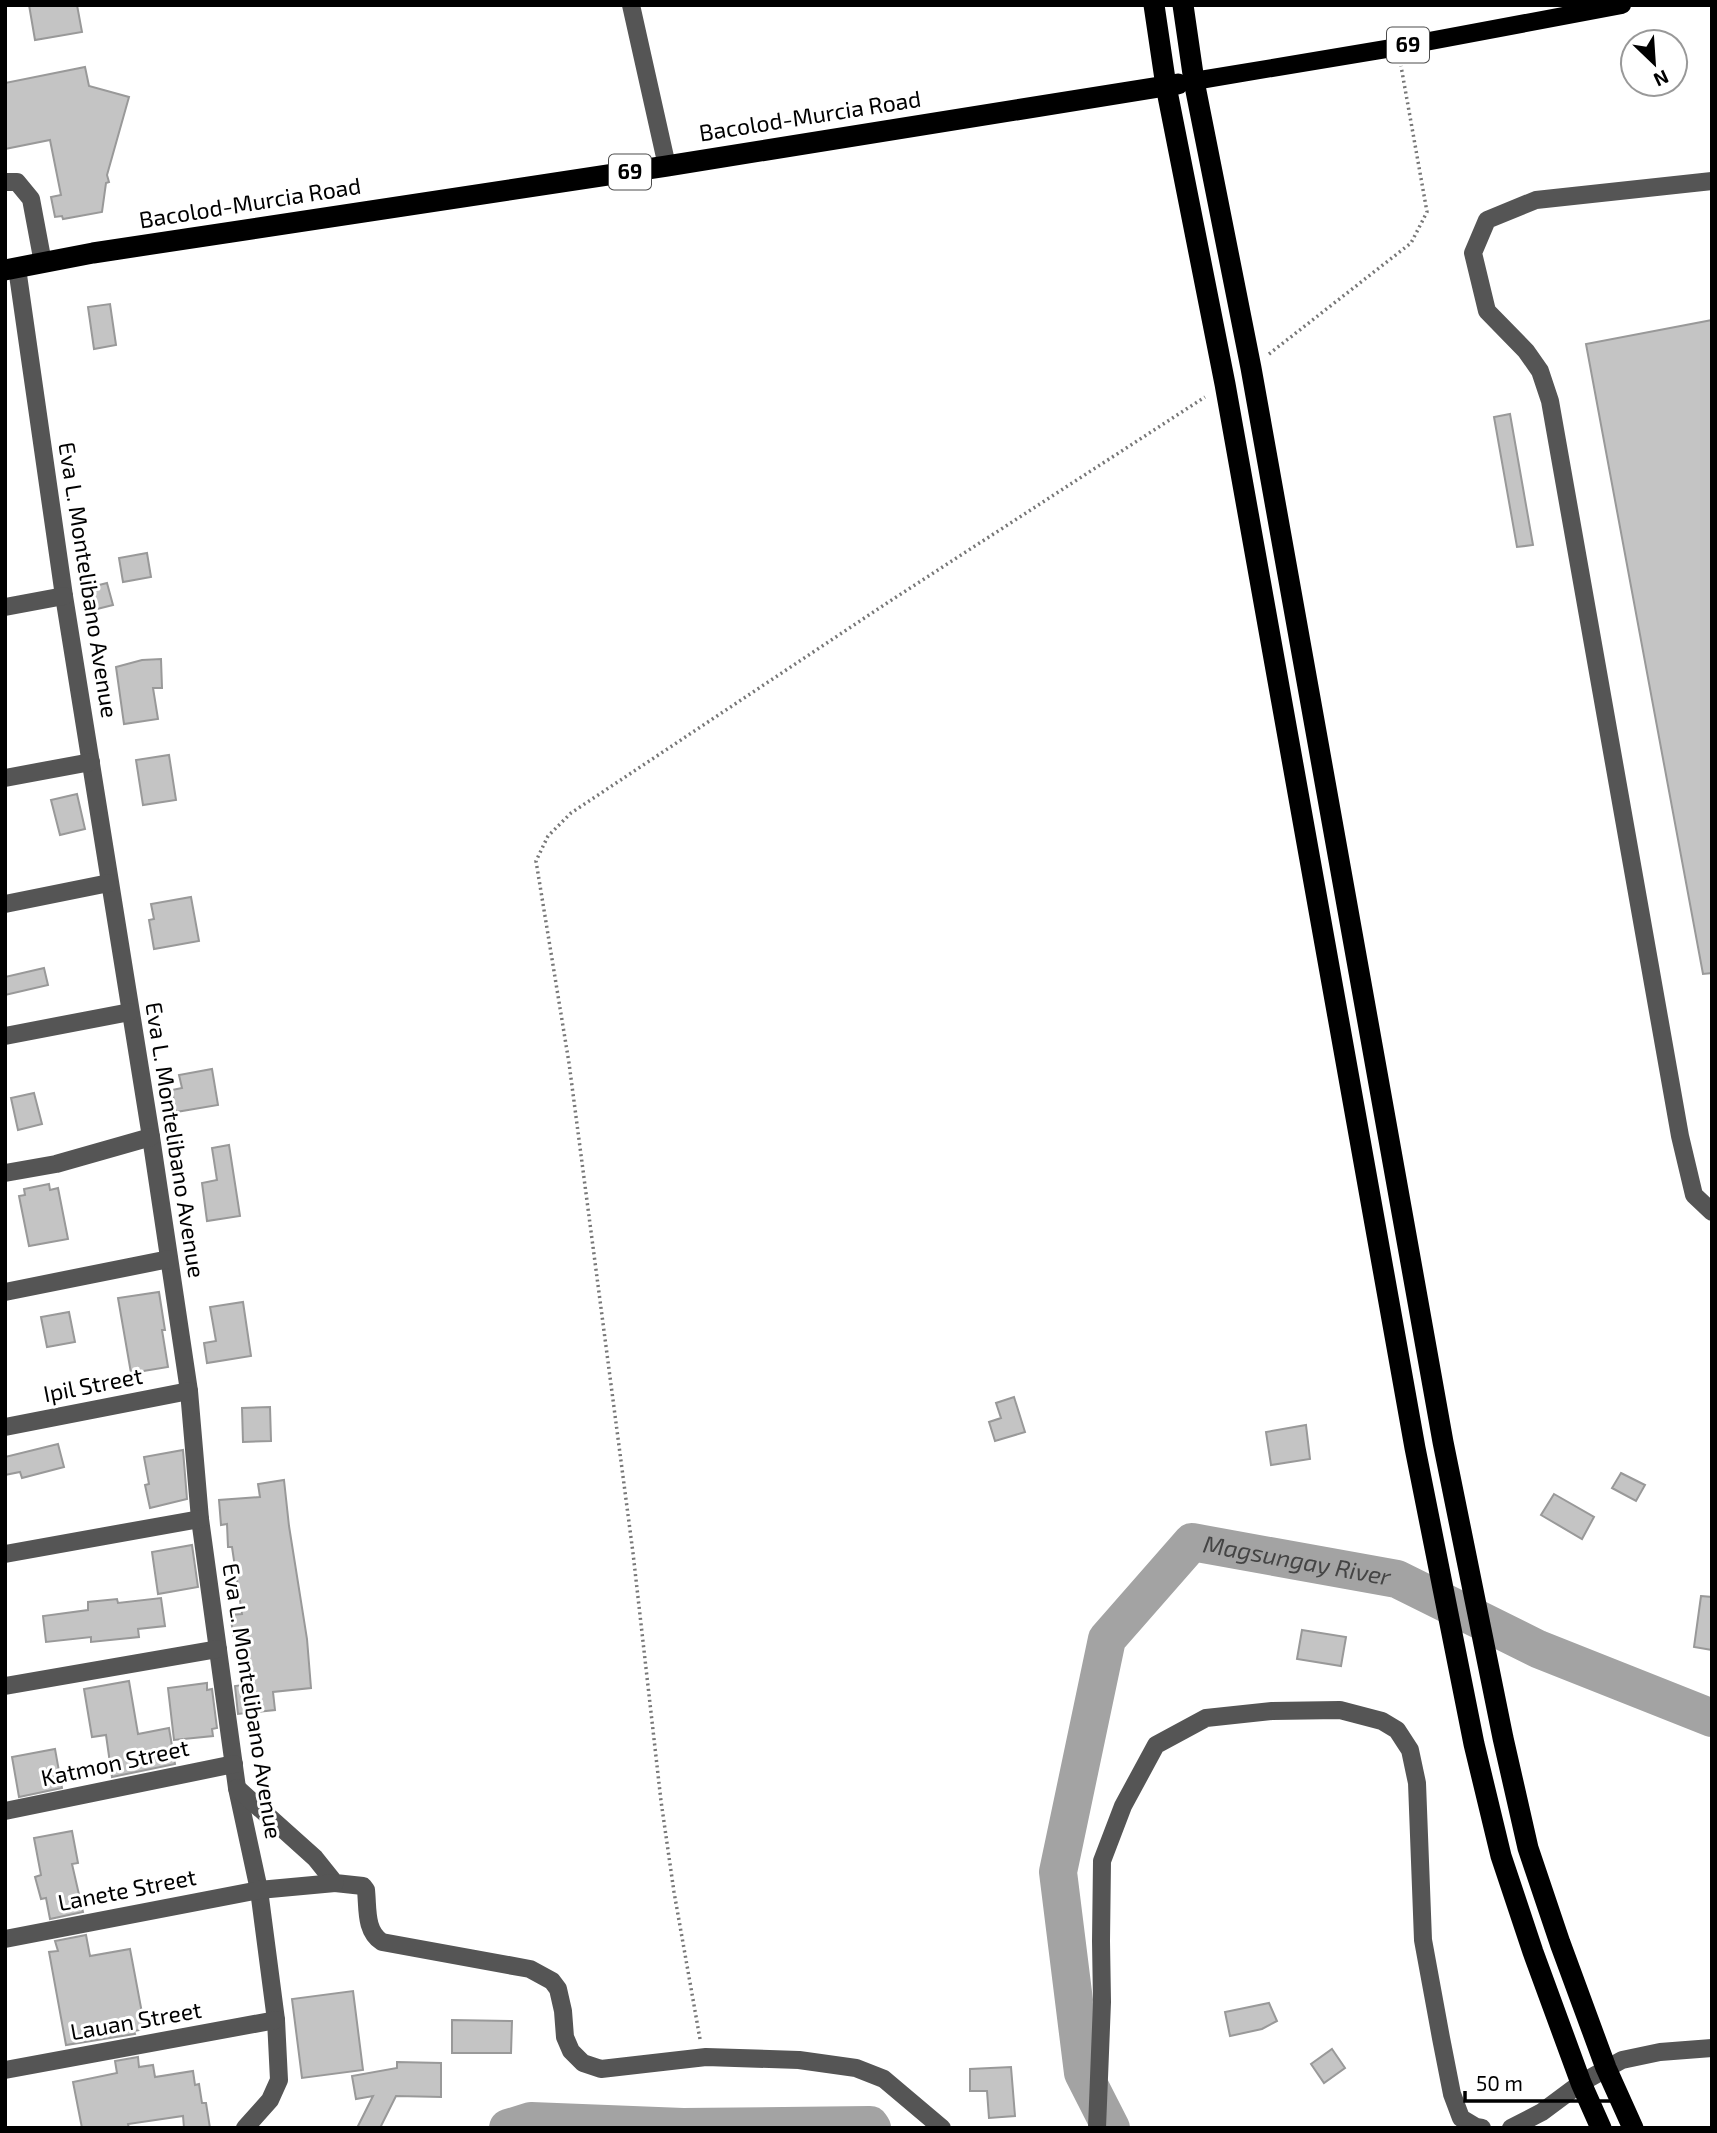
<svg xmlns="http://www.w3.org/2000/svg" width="1717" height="2133" font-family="'Exo 2',sans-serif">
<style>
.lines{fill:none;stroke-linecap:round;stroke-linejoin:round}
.river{stroke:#a3a3a3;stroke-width:38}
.building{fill:#c4c4c4;stroke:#999;stroke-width:2}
.path{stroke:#777;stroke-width:3.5;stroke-dasharray:2 3.5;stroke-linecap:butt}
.minor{stroke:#555;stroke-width:18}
.major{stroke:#000;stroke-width:18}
.highway{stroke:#000;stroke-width:21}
.labels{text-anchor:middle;stroke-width:6;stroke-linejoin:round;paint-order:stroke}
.shield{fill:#fff;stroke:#4c4c4c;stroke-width:2}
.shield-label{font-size:21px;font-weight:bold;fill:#000}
.street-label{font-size:23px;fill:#000;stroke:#fff}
.water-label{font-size:24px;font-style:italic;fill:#444;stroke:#fff}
</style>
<rect width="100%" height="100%" fill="#fff"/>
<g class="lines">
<g class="river">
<polyline points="508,2128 531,2121 683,2127 870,2125 872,2128"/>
<path id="s1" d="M 1111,2128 L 1083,2073 L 1058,1872 L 1107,1639 L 1192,1542 L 1397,1579 L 1538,1649 L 1712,1718"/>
</g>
</g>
<g class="building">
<polygon points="29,5 77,5 82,32 35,40"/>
<polygon points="85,67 89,86 129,97 107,175 109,182 106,183 102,212 63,219 62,216 55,217 51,197 61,195 50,140 5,149 5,83"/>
<polygon points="110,304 116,345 94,349 88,307"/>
<polygon points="1712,320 1712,973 1703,974 1586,344"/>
<polygon points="1510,414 1533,545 1517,547 1494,417"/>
<polygon points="147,553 151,577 123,582 119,558"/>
<polygon points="107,583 113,605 97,609 91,587"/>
<polygon points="161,659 162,688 153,688 158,719 124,724 116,667 142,660"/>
<polygon points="169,755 176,800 143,805 136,760"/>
<polygon points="77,794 85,829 60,835 51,800"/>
<polygon points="191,897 199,941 154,949 149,920 154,919 151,904"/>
<polygon points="44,968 48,985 5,995 5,977"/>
<polygon points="212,1069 218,1105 176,1112 172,1090 182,1088 179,1075"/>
<polygon points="34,1093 42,1124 18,1130 11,1098"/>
<polygon points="229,1145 240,1216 207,1221 202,1183 217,1180 212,1148"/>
<polygon points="49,1184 50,1190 58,1188 68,1239 29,1246 19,1196 25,1195 24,1189"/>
<polygon points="159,1292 165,1330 162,1330 168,1367 131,1373 118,1298"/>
<polygon points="243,1302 251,1356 207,1363 204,1343 216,1341 210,1307"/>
<polygon points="69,1312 75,1342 47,1347 41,1317"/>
<polygon points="1014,1397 1025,1432 995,1441 989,1422 1001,1418 996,1403"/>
<polygon points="270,1407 271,1441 243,1442 242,1408"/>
<polygon points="1306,1425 1310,1459 1271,1465 1266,1432"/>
<polygon points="58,1444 64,1467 22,1478 20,1472 5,1475 5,1457"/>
<polygon points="183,1450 187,1499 150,1508 145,1485 149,1484 144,1457"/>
<polygon points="1621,1473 1645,1485 1636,1501 1612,1488"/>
<polygon points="284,1480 289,1526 307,1639 311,1688 273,1692 275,1710 238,1714 235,1686 250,1684 246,1636 234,1638 230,1615 242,1614 232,1547 228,1547 227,1524 221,1525 219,1500 260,1497 258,1484"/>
<polygon points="1554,1494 1594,1517 1582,1539 1541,1515"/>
<polygon points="192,1545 198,1587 158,1594 152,1552"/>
<polygon points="1701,1596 1712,1597 1712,1650 1694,1647"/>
<polygon points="161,1598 165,1626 138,1629 139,1637 91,1642 91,1637 46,1642 43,1616 88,1610 88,1602 117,1599 118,1603"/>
<polygon points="1302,1630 1346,1637 1341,1666 1297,1659"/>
<polygon points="129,1681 138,1734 169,1728 175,1764 112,1777 106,1735 92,1737 84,1689"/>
<polygon points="207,1683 207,1690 212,1689 217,1728 212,1729 213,1736 174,1740 168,1688"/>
<polygon points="55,1749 62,1788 19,1797 12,1757"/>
<polygon points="72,1831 78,1863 72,1864 83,1912 50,1919 46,1898 41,1899 35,1877 41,1875 34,1838"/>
<polygon points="86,1935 90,1956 130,1949 145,2029 134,2031 135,2034 66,2045 49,1952 58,1951 55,1941"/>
<polygon points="353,1991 363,2070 302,2078 292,1999"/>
<polygon points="1269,2003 1277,2021 1262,2029 1230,2036 1225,2012"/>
<polygon points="452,2020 512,2021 511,2053 452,2053"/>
<polygon points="1332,2049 1345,2068 1324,2083 1311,2064"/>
<polygon points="138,2057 139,2067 153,2065 155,2077 193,2071 195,2085 199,2084 202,2103 206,2103 210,2128 184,2128 183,2116 128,2124 129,2128 82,2128 73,2082 117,2073 115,2061"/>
<polygon points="397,2062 441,2063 441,2097 396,2096 380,2128 357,2128 373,2096 356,2099 352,2076 397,2068"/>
<polygon points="1011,2067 1015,2116 989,2118 987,2091 970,2091 970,2069"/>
</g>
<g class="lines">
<g class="path">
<polyline points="1269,354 1411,243 1427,212 1401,66"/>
<polyline points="700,2039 674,1892 661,1801 633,1553 569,1063 536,861 548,836 571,813 887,603 1205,397"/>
</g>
<g class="minor">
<polyline points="631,5 667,166"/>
<polyline points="1712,181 1536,200 1487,220 1473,253 1487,311 1526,351 1540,371 1550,401 1680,1136 1694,1195 1712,1212"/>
<polyline points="5,182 17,182 31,199 43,263"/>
<polyline points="17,268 64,596 151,1137 189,1391 200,1519 237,1788 259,1890 276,2020 279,2080 270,2100 245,2128"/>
<polyline points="5,607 64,596"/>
<polyline points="5,778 91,762"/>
<polyline points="5,904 109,883"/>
<polyline points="5,1036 130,1012"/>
<polyline points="5,1173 56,1164 151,1137"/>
<polyline points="5,1292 169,1259"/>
<polyline points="5,1427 189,1391"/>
<polyline points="5,1554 200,1519"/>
<polyline points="5,1686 218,1649"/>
<path d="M 237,1788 L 315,1858 L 335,1883 L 363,1886 L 366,1890 C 368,1909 365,1931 382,1942 L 530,1969 L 552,1981 L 558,1989 L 563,2011 L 565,2037 L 571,2051 L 583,2063 L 601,2069 L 706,2057 L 799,2060 L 856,2068 L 884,2079 L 942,2128"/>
<polyline points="5,1811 234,1764"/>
<polyline points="5,1939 259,1890 335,1883"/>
<polyline points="5,2070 276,2020"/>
<polyline points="1097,2128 1102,2002 1101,1941 1102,1861 1123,1806 1156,1745 1206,1718 1272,1711 1340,1710 1382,1721 1397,1730 1410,1750 1417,1783 1423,1940 1441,2038 1452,2094 1461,2118 1476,2127 1482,2128"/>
<polyline points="1511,2128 1542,2112 1581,2083 1622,2060 1660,2052 1712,2048"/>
</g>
<polyline class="major" points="1194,81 1398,47 1622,5"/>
<g class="highway">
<polyline points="1154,5 1166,86 1225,384 1415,1448 1474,1744 1501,1856 1533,1952 1581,2083 1601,2128"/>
<polyline points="1183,5 1194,81 1251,368 1443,1442 1503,1738 1528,1848 1560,1943 1606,2068 1633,2128"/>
<polyline points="5,270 93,253 667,166 1178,84"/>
</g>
</g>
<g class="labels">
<g class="shield">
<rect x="1387" y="27.5" width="42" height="35" rx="5"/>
<rect x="609" y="154.5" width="42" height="35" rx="5"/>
</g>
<g class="shield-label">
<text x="1408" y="52">69</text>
<text x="630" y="179">69</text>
</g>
<g class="street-label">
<text transform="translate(810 116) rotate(-9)" y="8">Bacolod-Murcia Road</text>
<text transform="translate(250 203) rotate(-9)" y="8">Bacolod-Murcia Road</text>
<text transform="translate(88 580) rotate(81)" y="8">Eva L. Montelibano Avenue</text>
<text transform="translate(175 1140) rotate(81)" y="8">Eva L. Montelibano Avenue</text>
<text transform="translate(93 1385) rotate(-11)" y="8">Ipil Street</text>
<text transform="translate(252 1701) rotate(81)" y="8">Eva L. Montelibano Avenue</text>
<text transform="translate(115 1763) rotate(-12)" y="8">Katmon Street</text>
<text transform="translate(127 1890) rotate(-11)" y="8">Lanete Street</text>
<text transform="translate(136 2021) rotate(-10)" y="8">Lauan Street</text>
</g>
<g class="water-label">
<text dy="8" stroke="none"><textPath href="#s1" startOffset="738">Magsungay River</textPath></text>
</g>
</g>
<rect width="1717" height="2133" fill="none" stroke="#000000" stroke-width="14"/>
<g transform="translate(1654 63) rotate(155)"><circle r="33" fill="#ffffff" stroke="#999999" stroke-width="2"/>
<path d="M0-5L12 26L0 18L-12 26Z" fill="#000000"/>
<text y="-10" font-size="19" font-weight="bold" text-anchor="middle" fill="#000000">N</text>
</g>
<path d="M1465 2091v10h159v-10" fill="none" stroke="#000000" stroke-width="3.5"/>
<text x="1476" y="2091" font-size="21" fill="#000000" stroke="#ffffff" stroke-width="5" paint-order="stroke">50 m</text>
</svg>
